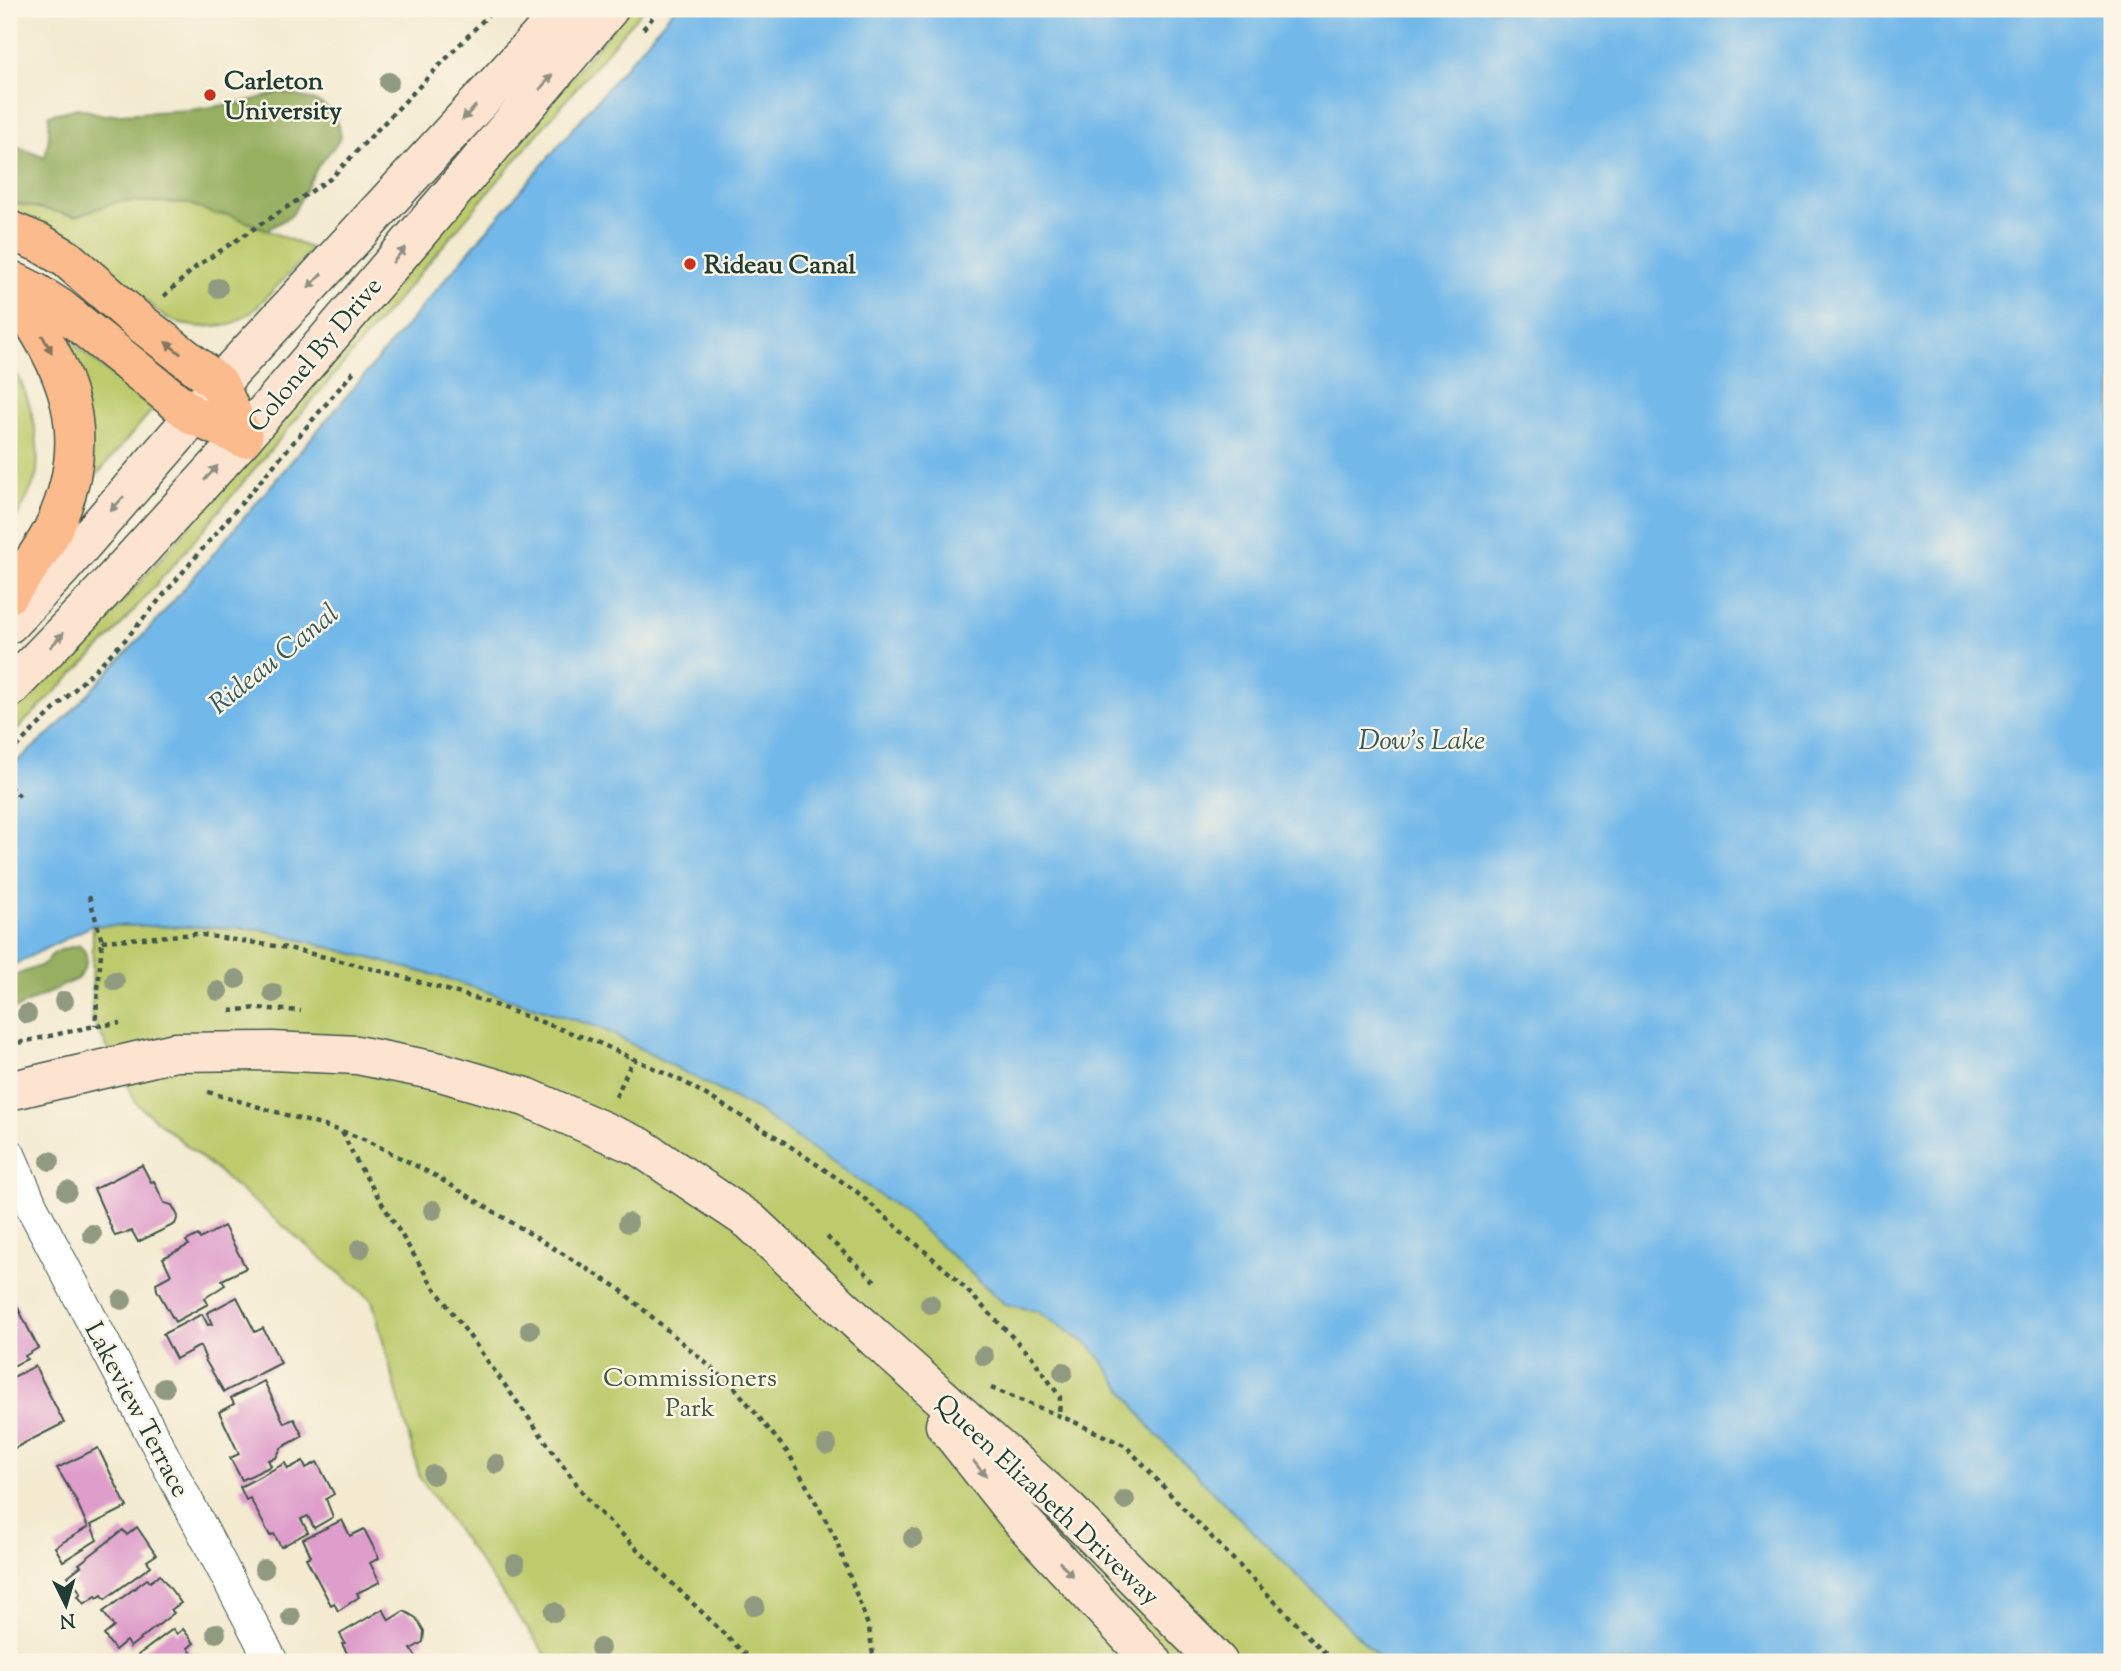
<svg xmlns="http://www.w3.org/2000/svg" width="2121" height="1671" font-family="'Sorts Mill Goudy',serif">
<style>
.green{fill:#bdcb6d;stroke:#6e8450;stroke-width:2}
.forest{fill:#96af60;stroke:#5a764a;stroke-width:2}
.water{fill:#72b8e9;stroke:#487a8e;stroke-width:2}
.building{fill:#de9dcb}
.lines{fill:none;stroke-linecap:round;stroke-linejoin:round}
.minor-casing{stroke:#3f574b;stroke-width:34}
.secondary-casing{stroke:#3f574b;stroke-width:41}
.primary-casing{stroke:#3f574b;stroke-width:41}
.path{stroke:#3f574b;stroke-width:4.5;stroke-dasharray:5 5;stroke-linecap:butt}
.minor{stroke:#fff;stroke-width:32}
.secondary{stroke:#fde4d1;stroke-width:38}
.primary{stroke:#fbbb8c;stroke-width:38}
.tree{fill:#909a80}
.oneway{fill:#8e9082}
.oneway2{fill:#82765c}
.poi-dot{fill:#c8321e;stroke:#fcf5e5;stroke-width:2.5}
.labels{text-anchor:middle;stroke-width:5;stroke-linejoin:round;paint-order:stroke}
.poi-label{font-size:26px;font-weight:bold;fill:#1f3d34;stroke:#fcf5e5;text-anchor:start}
.street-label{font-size:26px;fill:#1f3d34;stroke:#fcf5e5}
.park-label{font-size:26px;fill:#3f593f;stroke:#fcf5e5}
.water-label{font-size:28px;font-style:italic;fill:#345c61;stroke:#fcf5e5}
</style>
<rect width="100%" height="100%" fill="#fcf5e5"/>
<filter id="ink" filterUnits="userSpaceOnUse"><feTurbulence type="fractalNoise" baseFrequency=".0143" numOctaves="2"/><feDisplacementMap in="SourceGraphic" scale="14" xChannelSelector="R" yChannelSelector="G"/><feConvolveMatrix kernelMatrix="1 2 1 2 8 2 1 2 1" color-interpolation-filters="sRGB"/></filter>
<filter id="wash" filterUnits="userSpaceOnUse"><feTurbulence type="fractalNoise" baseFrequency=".00686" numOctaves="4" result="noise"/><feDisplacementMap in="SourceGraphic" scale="28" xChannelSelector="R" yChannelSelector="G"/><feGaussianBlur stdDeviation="1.57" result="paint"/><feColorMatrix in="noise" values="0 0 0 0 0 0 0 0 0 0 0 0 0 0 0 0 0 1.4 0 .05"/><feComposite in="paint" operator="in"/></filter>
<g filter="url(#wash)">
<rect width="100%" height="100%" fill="#f3ead0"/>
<g class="green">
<polygon points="629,9 643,9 181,556 108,640 9,737 9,706 93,635 233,477"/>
<polygon points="120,201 187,203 215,214 230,215 313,249 252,312 230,325 199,327 181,324 164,317 127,283 69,240 9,212 9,202 76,216"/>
<polygon points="56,329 153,409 88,485"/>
<path d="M 9,363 C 30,390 40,437 37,472 C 35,484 16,520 9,531 Z"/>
<polygon points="93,925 247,928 268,931 441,977 603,1029 757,1110 904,1212 1005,1304 1037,1311 1092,1347 1155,1434 1384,1662 551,1662 420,1478 372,1300 137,1104 92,1018"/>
</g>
<g class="forest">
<path d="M 283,92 C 314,101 337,101 341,138 L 318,166 L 292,215 L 267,230 L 230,215 L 215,214 L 187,203 L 120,201 L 76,216 L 9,202 L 9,143 L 45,158 L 49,136 L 49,115 L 78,108 L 104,115 L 190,110 L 241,103 Z"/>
<path d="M 80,945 C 91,956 86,969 77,979 L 9,1012 L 9,978 L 45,964 C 52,950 66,948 80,945 Z"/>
</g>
<polygon class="water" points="674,9 2112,9 2112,1662 1384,1662 1155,1434 1092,1347 1037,1311 1005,1304 904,1212 757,1110 603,1029 441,977 268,931 247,928 93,925 9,967 9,768 55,729 159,618"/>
<g id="blocks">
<g class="building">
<polygon points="142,1165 151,1182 154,1181 164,1203 172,1205 178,1216 175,1224 138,1242 132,1231 115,1236 94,1189"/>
<polygon points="224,1226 246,1268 222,1280 225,1285 205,1298 208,1304 175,1322 157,1290 156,1283 171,1275 163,1258 189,1245 186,1241 198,1235 200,1239"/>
<polygon points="237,1297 255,1332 263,1328 281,1363 224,1392 204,1358 205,1357 200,1346 176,1359 163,1334 202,1314 208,1325 212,1324 207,1313"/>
<polygon points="13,1298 38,1348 25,1356 27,1359 9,1368 9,1300"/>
<polygon points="35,1366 64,1423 9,1451 9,1379"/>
<polygon points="264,1381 284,1423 294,1419 303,1436 281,1448 276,1458 268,1460 271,1466 242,1480 230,1458 239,1454 219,1412 234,1404 231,1398"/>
<polygon points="98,1448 127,1507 91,1525 97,1540 63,1561 55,1547 88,1527 76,1500 57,1468"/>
<polygon points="303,1461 306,1468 317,1462 334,1494 326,1499 333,1517 314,1528 308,1516 301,1519 308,1532 281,1547 274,1534 270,1536 250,1498 246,1500 240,1487 285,1463 288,1469"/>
<polygon points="342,1520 350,1536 364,1529 379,1558 370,1563 380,1582 357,1593 359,1597 338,1611 334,1603 331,1605 306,1558 311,1556 303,1539"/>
<polygon points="137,1527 156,1555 147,1561 151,1566 105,1599 102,1595 98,1598 96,1596 84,1604 78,1596 81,1593 68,1576 81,1566 79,1564 123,1530 127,1535"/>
<polygon points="160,1575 181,1603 171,1610 174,1613 130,1647 126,1641 115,1650 104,1635 114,1627 103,1612 147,1579 150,1582"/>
<polygon points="383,1609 389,1620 404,1611 416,1618 424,1631 423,1642 411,1649 420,1662 352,1662 342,1644 345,1643 340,1634"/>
<polygon points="173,1629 177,1634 183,1629 194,1643 188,1648 198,1662 129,1662"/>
</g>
</g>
</g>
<g filter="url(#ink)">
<use href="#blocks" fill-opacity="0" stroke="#3f574b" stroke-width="2"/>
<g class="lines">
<defs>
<polyline id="minor" points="9,1154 32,1207 272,1662"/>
<g id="secondary">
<polyline points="9,624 61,569 194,416 219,384 565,9"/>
<polyline points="9,689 94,601 243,438 609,9"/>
<polyline points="9,1091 175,1052 272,1051 357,1055 441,1072 526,1097 640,1147 750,1221 876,1339 1068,1510 1218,1662"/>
<polyline points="945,1425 1020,1519 1153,1662"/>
</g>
<g id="primary">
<polyline points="9,230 40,243 67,259 137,320 219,384 243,438"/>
<polyline points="9,279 35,292 60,308 194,416 243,438"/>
<path d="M 9,287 C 68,367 99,437 51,533 C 40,554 23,575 9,594"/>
</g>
</defs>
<use href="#minor" class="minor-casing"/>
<use href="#secondary" class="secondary-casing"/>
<use href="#primary" class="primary-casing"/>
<g class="path">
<polyline points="643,29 660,9"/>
<polyline points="164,296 197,266 330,179 494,9"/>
<polyline points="9,754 125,640 355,370"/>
<polyline points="9,786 23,799"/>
<polyline points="89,896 102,941 95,1026"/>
<polyline points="102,941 196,934 288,948 389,973 481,1000 599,1043 686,1083 778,1138 856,1191 953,1276 1032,1357 1060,1397 1059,1416"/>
<polyline points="230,1011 256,1008 301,1011"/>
<polyline points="9,1045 90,1027 120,1023"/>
<polyline points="208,1092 341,1131 366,1140 434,1175 617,1287 735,1388 789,1454 835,1537 869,1628 874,1662"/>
<polyline points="616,1097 633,1059"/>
<polyline points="342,1132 358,1164 431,1283 591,1504 753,1662"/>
<polyline points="827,1237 877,1283"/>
<polyline points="991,1388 1072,1421 1126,1446 1181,1506 1334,1662"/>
</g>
<use href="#minor" class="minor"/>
<use href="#secondary" class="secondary"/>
<use href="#primary" class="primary"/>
</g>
<g class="tree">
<circle cx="389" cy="82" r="10"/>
<circle cx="218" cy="288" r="10"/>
<circle cx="236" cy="979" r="10"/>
<circle cx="115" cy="981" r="10"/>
<circle cx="218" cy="991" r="10"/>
<circle cx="273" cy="993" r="10"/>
<circle cx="64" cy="1001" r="10"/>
<circle cx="27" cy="1014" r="10"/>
<circle cx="50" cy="1161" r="10"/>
<circle cx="67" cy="1191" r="10"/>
<circle cx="433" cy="1210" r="10"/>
<circle cx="628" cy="1223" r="10"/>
<circle cx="92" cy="1234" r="10"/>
<circle cx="360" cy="1249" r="10"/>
<circle cx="122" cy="1300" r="10"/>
<circle cx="930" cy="1304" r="10"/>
<circle cx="530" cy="1330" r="10"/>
<circle cx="984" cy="1356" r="10"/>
<circle cx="1063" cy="1372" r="10"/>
<circle cx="164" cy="1388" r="10"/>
<circle cx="827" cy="1445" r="10"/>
<circle cx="496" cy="1464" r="10"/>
<circle cx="433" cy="1475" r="10"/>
<circle cx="1125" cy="1500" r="10"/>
<circle cx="913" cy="1538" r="10"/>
<circle cx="515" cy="1564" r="10"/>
<circle cx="264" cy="1569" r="10"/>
<circle cx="755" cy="1606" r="10"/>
<circle cx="554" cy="1612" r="10"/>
<circle cx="291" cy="1617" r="10"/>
<circle cx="216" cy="1633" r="10"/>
<circle cx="600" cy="1648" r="10"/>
</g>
<defs><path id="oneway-solid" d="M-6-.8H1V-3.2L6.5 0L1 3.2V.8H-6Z" transform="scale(1.75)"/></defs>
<g class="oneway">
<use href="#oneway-solid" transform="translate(546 82) rotate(-50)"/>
<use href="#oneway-solid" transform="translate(469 113) rotate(133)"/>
<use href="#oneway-solid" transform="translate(399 255) rotate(-50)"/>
<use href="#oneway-solid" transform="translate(315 281) rotate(133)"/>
<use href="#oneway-solid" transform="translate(211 473) rotate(-48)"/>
<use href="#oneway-solid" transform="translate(117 504) rotate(131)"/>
<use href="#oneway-solid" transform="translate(57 640) rotate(-47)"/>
<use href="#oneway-solid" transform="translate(980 1469) rotate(51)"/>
<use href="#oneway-solid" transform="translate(1066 1569) rotate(47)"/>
</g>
<g class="oneway2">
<use href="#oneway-solid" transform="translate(47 344) rotate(61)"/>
<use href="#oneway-solid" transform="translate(173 348) rotate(-142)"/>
</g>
</g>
<g class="poi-dot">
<circle cx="210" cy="95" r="7"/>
<circle cx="690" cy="264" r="7"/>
</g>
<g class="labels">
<g class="poi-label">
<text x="224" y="89">Carleton<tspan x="224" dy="30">University</tspan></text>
<text x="704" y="273">Rideau Canal</text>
</g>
<g class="street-label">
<text transform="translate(314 354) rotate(-50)" y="9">Colonel By Drive</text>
<text transform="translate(138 1409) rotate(62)" y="9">Lakeview Terrace</text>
<text transform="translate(1048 1499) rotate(43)" y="9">Queen Elizabeth Driveway</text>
</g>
<g class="park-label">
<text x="690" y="1386">Commissioners<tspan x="690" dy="30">Park</tspan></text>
</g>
<g class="water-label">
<text transform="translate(273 658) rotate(-39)" y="10">Rideau Canal</text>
<text x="1422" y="749">Dow's Lake</text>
</g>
</g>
<rect width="2121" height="1671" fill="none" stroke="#fcf5e5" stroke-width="35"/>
<g transform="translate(66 1605) rotate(175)" stroke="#fcf5e5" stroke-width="5" paint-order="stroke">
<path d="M0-5L12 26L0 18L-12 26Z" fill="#1f3d34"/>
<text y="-10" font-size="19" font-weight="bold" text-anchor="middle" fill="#1f3d34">N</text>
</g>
</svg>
